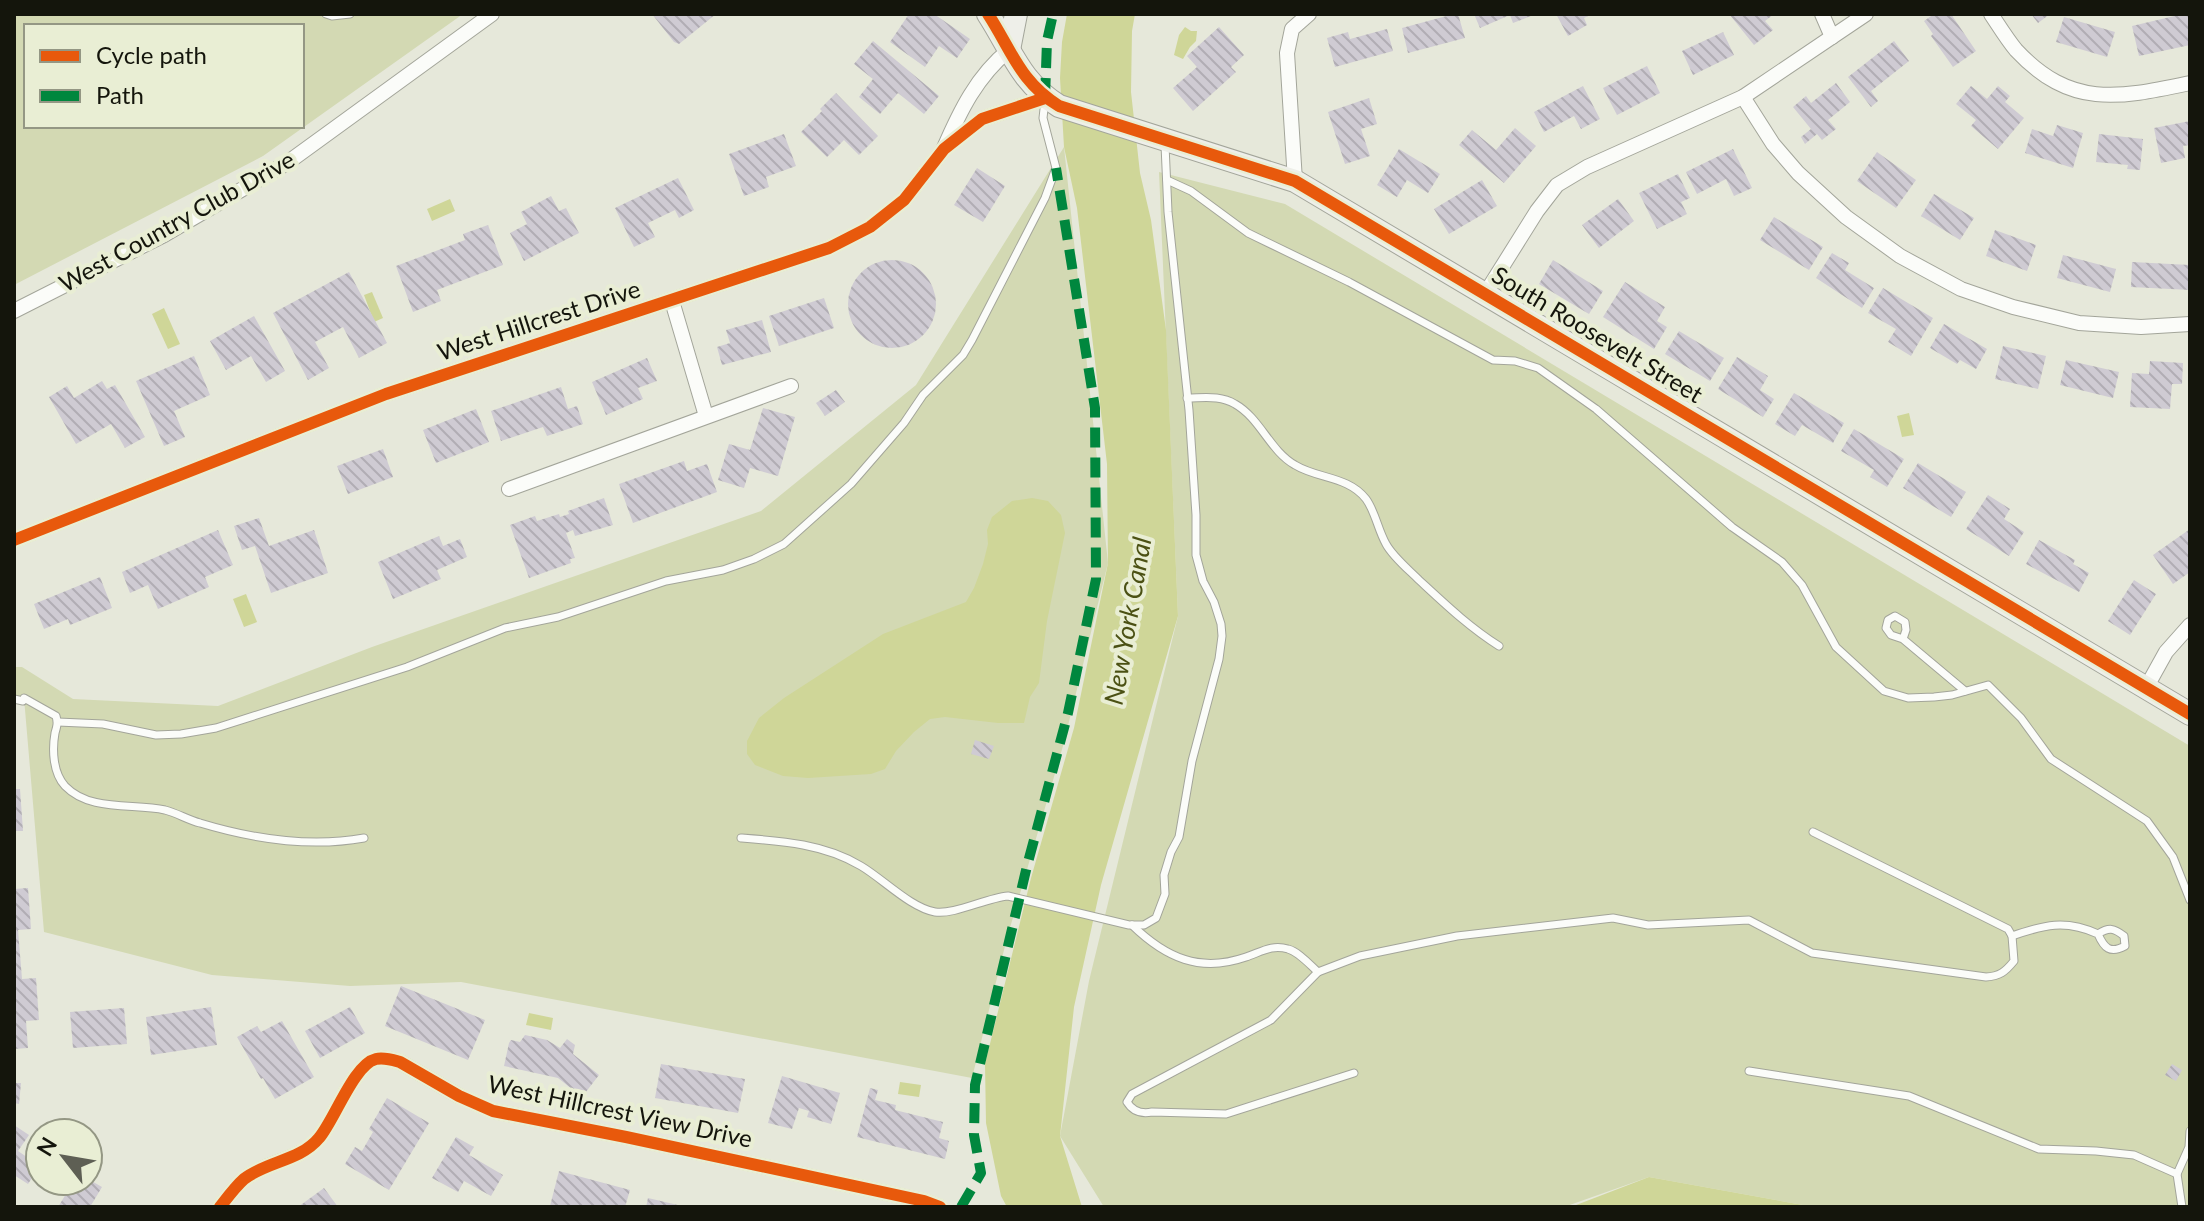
<svg xmlns="http://www.w3.org/2000/svg" width="2204" height="1221" font-family="Lato,sans-serif">
<style>
.grass{fill:#d3d9b3;fill-rule:evenodd}
.water{fill:#cfd698}
.building{fill:url(#building-back-hatch)}
.lines{fill:none;stroke-linecap:round;stroke-linejoin:round}
.lane-casing{stroke:#a3a59a;stroke-width:9}
.street-casing{stroke:#a3a59a;stroke-width:16}
.secondary-casing{stroke:#a3a59a;stroke-width:24}
.lane{stroke:#fbfcf9;stroke-width:7}
.street{stroke:#fbfcf9;stroke-width:14}
.secondary{stroke:#eeefe9;stroke-width:22}
.quiet{stroke:#00873e;stroke-width:10;stroke-dasharray:20 10;stroke-linecap:butt}
.cycleway-casing{stroke:#e9eed4;stroke-width:17}
.cycleway{stroke:#e8590c;stroke-width:12}
.labels{text-anchor:middle;stroke-width:8;stroke-linejoin:round;paint-order:stroke}
.street-label{font-size:24px;fill:#14150c;stroke:#e9eed4}
.water-label{font-size:26px;font-style:italic;fill:#4b5114;stroke:#e9eed4}
</style>
<defs>
<pattern id="building-back-hatch" width="6" height="6" patternUnits="userSpaceOnUse" patternTransform="scale(2)"><rect width="6" height="6" fill="#cfcbd3"/><path d="M-1 5l2 2M0 0l6 6M5-1l2 2" fill="none" stroke="#b1adb4"/></pattern>
</defs>
<rect width="100%" height="100%" fill="#e6e8da"/>
<g class="grass">
<path d="M 14,14 L 463,14 L 263,156 L 14,285 ZM 26,26 L 302,26 L 302,126 L 26,126 Z"/>
<polygon points="1064,147 1108,563 1063,746 1007,938 972,1078 461,982 350,986 212,975 44,932 24,698 14,698 14,667 22,667 73,699 218,706 372,647 761,511 916,385"/>
<polygon points="1159,172 1285,204 2190,746 2190,1207 1814,1207 1649,1177 1564,1207 1104,1207 1060,1136 1089,981 1178,616"/>
</g>
<g class="water">
<polygon points="1067,14 1135,14 1132,31 1131,92 1140,173 1151,220 1166,330 1178,616 1101,885 1074,1007 1060,1136 1082,1207 1007,1207 1001,1196 986,1123 985,1064 1031,878 1074,728 1108,563 1107,464 1077,208 1064,147 1060,78 1062,42"/>
<polygon points="1185,27 1191,31 1197,31 1196,41 1190,47 1183,59 1174,55 1179,35"/>
<polygon points="450,199 455,211 432,221 427,209"/>
<polygon points="372,292 383,318 374,322 364,295"/>
<polygon points="164,308 180,344 168,349 152,314"/>
<polygon points="1909,413 1914,435 1902,437 1897,416"/>
<polygon points="1032,498 1048,501 1061,515 1065,533 1047,621 1039,683 1030,697 1024,723 998,723 945,717 930,719 914,732 896,751 885,769 871,774 808,778 783,776 755,765 747,754 747,741 759,718 784,698 883,634 966,602 974,588 983,564 988,544 987,530 992,517 1012,501"/>
<polygon points="246,594 257,622 244,627 233,599"/>
<polygon points="529,1013 553,1018 551,1030 526,1025"/>
<polygon points="900,1082 921,1085 919,1097 898,1094"/>
<polygon points="1649,1177 1814,1207 1571,1207"/>
</g>
<g class="building">
<polygon points="652,14 716,14 679,44 674,42"/>
<polygon points="909,14 934,14 970,39 957,58 939,46 925,67 890,42"/>
<polygon points="1454,14 1458,14 1465,38 1408,53 1402,28"/>
<polygon points="1474,14 1536,14 1513,23 1510,15 1480,28"/>
<polygon points="1556,14 1592,14 1584,18 1587,25 1568,36"/>
<polygon points="1729,14 1774,14 1765,21 1773,30 1754,45"/>
<polygon points="1934,14 1951,14 1976,51 1953,67 1931,36 1933,34 1924,21"/>
<polygon points="2031,14 2050,14 2038,23"/>
<polygon points="2183,14 2190,14 2190,45 2139,56 2132,26"/>
<polygon points="2064,17 2115,32 2107,57 2056,42"/>
<polygon points="1219,27 1244,55 1231,67 1236,72 1193,111 1173,88 1197,67 1187,56"/>
<polygon points="1387,29 1393,51 1335,67 1327,38 1348,32 1350,39"/>
<polygon points="1723,32 1734,55 1693,75 1682,51"/>
<polygon points="873,41 939,96 924,114 898,93 880,114 859,97 873,79 854,64"/>
<polygon points="1894,41 1909,61 1871,91 1878,101 1871,107 1848,77"/>
<polygon points="1647,66 1660,93 1617,115 1603,88"/>
<polygon points="1836,83 1850,102 1828,120 1836,129 1822,140 1817,134 1805,144 1801,137 1811,129 1793,107 1806,96 1811,103"/>
<polygon points="1583,86 1600,119 1581,129 1574,116 1544,132 1534,112"/>
<polygon points="1971,86 1987,99 1998,86 2010,96 2005,102 2024,118 1998,149 1971,126 1976,120 1956,104"/>
<polygon points="836,93 878,136 859,155 844,140 827,157 801,132 822,111 820,109"/>
<polygon points="1369,98 1377,124 1361,129 1370,156 1345,164 1328,112"/>
<polygon points="2190,121 2190,145 2183,146 2185,158 2161,163 2154,128"/>
<polygon points="2057,125 2083,133 2073,168 2025,153 2032,129 2053,136"/>
<polygon points="1515,128 1536,146 1504,183 1459,145 1472,130 1496,150"/>
<polygon points="784,134 796,166 766,177 769,187 744,196 729,154"/>
<polygon points="2099,134 2143,139 2140,170 2127,169 2128,165 2096,162"/>
<polygon points="1399,149 1440,174 1428,193 1407,180 1397,197 1377,185"/>
<polygon points="1733,149 1752,188 1734,196 1726,179 1697,194 1686,172"/>
<polygon points="1877,152 1916,180 1896,208 1857,181"/>
<polygon points="977,168 1005,186 983,222 954,205"/>
<polygon points="1678,174 1690,198 1681,202 1687,214 1657,229 1639,193"/>
<polygon points="678,178 694,210 679,218 675,210 648,223 655,237 634,247 615,208"/>
<polygon points="1482,180 1497,206 1449,234 1434,209"/>
<polygon points="1934,194 1974,218 1960,240 1921,216"/>
<polygon points="551,196 559,211 566,208 579,233 524,261 510,233 527,224 521,212"/>
<polygon points="1618,199 1634,221 1599,248 1582,225"/>
<polygon points="1774,217 1823,247 1809,270 1760,240"/>
<polygon points="488,225 503,265 437,290 441,301 413,312 396,266 465,240 463,234"/>
<polygon points="1995,230 2036,245 2027,271 1986,256"/>
<polygon points="1832,253 1849,263 1845,270 1874,288 1862,308 1816,278"/>
<polygon points="2063,255 2116,269 2110,292 2057,278"/>
<polygon points="1553,260 1603,291 1589,314 1539,284"/>
<circle cx="892" cy="304" r="44"/>
<polygon points="2132,262 2190,265 2190,290 2131,287"/>
<polygon points="349,272 387,343 359,358 343,327 315,342 329,368 308,380 273,313"/>
<polygon points="1625,282 1665,307 1657,321 1667,327 1654,349 1603,317"/>
<polygon points="1883,288 1933,318 1911,356 1888,342 1896,329 1868,313"/>
<polygon points="824,298 834,328 779,346 769,316"/>
<polygon points="254,316 285,371 266,382 251,356 226,370 210,341"/>
<polygon points="762,320 771,352 722,365 717,347 730,343 726,330"/>
<polygon points="1944,324 1987,349 1976,369 1960,360 1957,364 1930,348"/>
<polygon points="1679,331 1724,358 1710,381 1665,354"/>
<polygon points="2003,346 2046,356 2038,389 1995,379"/>
<polygon points="194,356 210,395 174,411 185,437 164,446 136,381"/>
<polygon points="1737,357 1768,376 1760,390 1774,399 1763,417 1718,389"/>
<polygon points="647,358 657,381 638,388 643,399 606,415 592,382"/>
<polygon points="2066,360 2119,372 2113,398 2060,385"/>
<polygon points="2150,361 2183,363 2182,384 2172,384 2170,409 2130,407 2132,373 2149,374"/>
<polygon points="102,381 107,389 115,385 145,437 125,448 111,424 76,444 49,397 67,386 74,398"/>
<polygon points="561,387 568,409 577,406 583,424 547,436 543,427 501,441 491,411"/>
<polygon points="836,390 845,402 825,416 816,403"/>
<polygon points="1794,393 1844,423 1833,443 1802,425 1795,436 1775,424"/>
<polygon points="763,408 795,417 778,476 750,468 744,488 718,480 729,444 750,450"/>
<polygon points="476,409 489,442 436,463 423,430"/>
<polygon points="1854,429 1904,459 1887,487 1870,477 1874,470 1841,451"/>
<polygon points="383,449 393,477 348,494 337,466"/>
<polygon points="684,461 687,471 707,464 717,492 633,523 619,484"/>
<polygon points="1918,463 1966,492 1951,517 1903,488"/>
<polygon points="1988,495 2010,509 2004,519 2024,532 2009,556 1966,529"/>
<polygon points="604,498 613,525 575,536 573,530 566,533 575,558 570,559 571,563 529,578 510,525 535,516 537,521 559,514 560,517 569,514 568,511"/>
<polygon points="259,518 269,546 314,530 328,573 271,593 255,546 242,550 234,526"/>
<polygon points="2190,529 2190,572 2173,584 2153,555"/>
<polygon points="218,530 233,565 205,577 209,587 158,609 148,585 130,593 122,572"/>
<polygon points="439,536 443,546 460,539 467,557 437,570 441,579 393,599 378,562"/>
<polygon points="2039,540 2075,560 2073,564 2089,573 2079,592 2026,564"/>
<polygon points="100,577 112,608 70,625 68,619 44,629 34,604"/>
<polygon points="2134,580 2156,594 2130,635 2108,621"/>
<polygon points="975,740 994,746 989,759 971,754"/>
<polygon points="14,789 20,789 23,831 14,831"/>
<polygon points="28,888 31,929 18,930 22,979 36,978 39,1020 26,1021 28,1048 14,1049 14,889"/>
<polygon points="401,986 485,1020 468,1060 385,1026"/>
<polygon points="211,1007 217,1045 151,1055 146,1017"/>
<polygon points="350,1007 365,1033 320,1058 305,1031"/>
<polygon points="124,1008 127,1044 73,1048 70,1012"/>
<polygon points="282,1021 314,1077 275,1099 263,1078 261,1079 237,1037 257,1026 261,1032"/>
<polygon points="525,1035 547,1040 560,1048 567,1039 575,1045 573,1054 599,1075 582,1097 558,1078 504,1066 509,1043 511,1040 520,1042"/>
<polygon points="661,1064 745,1079 738,1113 655,1098"/>
<polygon points="2172,1064 2182,1070 2176,1081 2165,1075"/>
<polygon points="782,1076 840,1093 831,1124 807,1117 809,1111 799,1108 792,1129 768,1123"/>
<polygon points="14,1083 21,1083 19,1104 14,1103"/>
<polygon points="870,1088 878,1090 875,1100 896,1105 895,1110 943,1122 939,1138 949,1141 945,1159 857,1137"/>
<polygon points="387,1098 429,1123 389,1190 345,1164 355,1147 362,1151 373,1132 369,1129"/>
<polygon points="14,1125 29,1135 18,1151 40,1166 28,1184 14,1175"/>
<polygon points="456,1137 474,1147 469,1155 503,1175 491,1196 464,1181 458,1192 432,1178"/>
<polygon points="559,1171 630,1190 625,1207 550,1206"/>
<polygon points="88,1179 102,1187 90,1207 58,1207 74,1181 88,1181"/>
<polygon points="324,1188 338,1207 298,1207"/>
<polygon points="648,1198 682,1206 682,1207 646,1207"/>
</g>
<g class="lines">
<defs>
<g id="lane">
<polyline points="326,14 332,16 350,14"/>
<polyline points="1167,180 1191,191 1248,233 1349,282 1493,360 1515,361 1538,368 1596,409 1732,527 1782,562 1802,585 1836,647 1884,691 1908,698 1934,697 1952,695 1988,685 2021,718 2051,759 2147,821 2173,857 2190,900"/>
<path d="M 1187,398 C 1204,398 1220,395 1235,404 C 1260,418 1270,451 1295,465 C 1318,479 1348,476 1366,499 C 1375,511 1378,530 1386,544 C 1393,557 1408,569 1419,580 C 1445,604 1469,627 1499,646"/>
<polyline points="1903,639 1891,635 1886,628 1888,620 1895,616 1905,622 1906,630 1903,639 1965,691"/>
<path d="M 14,699 L 23,701 L 24,698 L 56,716 C 58,723 57,726 55,733 C 52,750 53,773 65,786 C 90,812 133,803 165,810 C 177,813 188,820 200,823 C 253,839 309,848 364,838"/>
<polyline points="58,722 103,724 156,735 181,734 216,728 407,667 505,628 558,617 666,581 723,570 754,559 784,544 851,484 904,423 923,395 963,355 972,340 1045,198 1056,168 1043,118 1045,100"/>
<path d="M 741,838 C 782,841 825,844 861,866 C 883,879 911,908 935,912 C 954,915 986,898 1008,896 L 1129,925 L 1144,925 L 1156,918 L 1165,894 L 1164,875 L 1171,852 L 1179,837 L 1192,761 L 1219,659 L 1222,636 L 1221,624 L 1214,602 L 1203,581 L 1196,555 L 1196,515 L 1189,410 L 1168,212 L 1165,145"/>
<path d="M 1132,925 C 1166,958 1200,973 1246,957 C 1261,952 1272,944 1288,949 C 1299,952 1310,965 1318,972 L 1271,1020 L 1132,1094 L 1127,1102 C 1133,1112 1142,1114 1152,1112 L 1226,1114 L 1354,1073"/>
<path d="M 2012,936 C 2044,925 2065,919 2098,934 C 2104,948 2110,954 2125,946 L 2124,936 C 2114,928 2109,927 2098,934"/>
<path d="M 1318,972 L 1360,956 L 1457,936 L 1613,918 L 1648,925 L 1749,920 L 1812,953 L 1986,977 C 2000,976 2005,972 2014,961 L 2012,936 L 2008,929 L 1813,832"/>
<polyline points="1749,1071 1909,1096 2039,1149 2096,1151 2134,1155 2177,1174 2189,1147 2190,1131"/>
<polyline points="2177,1174 2182,1207"/>
</g>
<g id="street">
<polyline points="1822,14 1832,37"/>
<path d="M 1991,14 C 1999,26 2007,39 2016,50 C 2071,109 2119,98 2190,83"/>
<polyline points="1743,97 1773,144 1798,173 1846,217 1900,256 1961,289 2013,307 2079,323 2141,327 2190,324"/>
<path d="M 944,148 C 960,111 977,76 1009,50"/>
<polyline points="1295,181 1287,53 1292,29 1309,14"/>
<polyline points="1485,294 1537,211 1557,185 1587,167 1743,97 1866,14"/>
<polyline points="672,301 706,416"/>
<polyline points="14,311 164,235 287,163 492,14"/>
<polyline points="509,489 791,386"/>
<polyline points="14,540 386,394 829,248 870,227 904,200 944,149 982,119 1045,98"/>
<polyline points="2146,688 2166,652 2190,625"/>
<path d="M 220,1207 C 227,1198 235,1187 244,1179 C 267,1161 300,1161 319,1138 C 334,1121 354,1064 376,1059 C 384,1057 393,1060 400,1062 L 459,1096 L 493,1111 L 626,1137 L 924,1201 L 940,1207"/>
</g>
<g id="secondary">
<path d="M 988,14 C 1012,51 1020,82 1059,106 L 1295,181 L 2190,714"/>
<polyline points="1009,50 1016,14"/>
</g>
</defs>
<use href="#lane" class="lane-casing"/>
<use href="#street" class="street-casing"/>
<use href="#secondary" class="secondary-casing"/>
<use href="#lane" class="lane"/>
<use href="#street" class="street"/>
<use href="#secondary" class="secondary"/>
<g class="quiet">
<polyline points="1045,98 1047,41 1053,14"/>
<polyline points="961,1207 981,1173 974,1135 975,1085 1027,866 1068,713 1096,579 1095,408 1056,168"/>
</g>
<defs>
<g id="cycleway">
<path d="M 988,14 C 1012,51 1020,82 1059,106 L 1295,181 L 2190,714"/>
<polyline points="14,540 386,394 829,248 870,227 904,200 944,149 982,119 1045,98"/>
<path d="M 220,1207 C 227,1198 235,1187 244,1179 C 267,1161 300,1161 319,1138 C 334,1121 354,1064 376,1059 C 384,1057 393,1060 400,1062 L 459,1096 L 493,1111 L 626,1137 L 924,1201 L 940,1207"/>
</g>
</defs>
<use href="#cycleway" class="cycleway-casing"/>
<use href="#cycleway" class="cycleway"/>
</g>
<g class="labels">
<g class="street-label">
<text transform="translate(177 222) rotate(-29)" y="8">West Country Club Drive</text>
<text transform="translate(539 321) rotate(-18)" y="8">West Hillcrest Drive</text>
<text transform="translate(1597 335) rotate(31)" y="8">South Roosevelt Street</text>
<text transform="translate(620 1112) rotate(12)" y="8">West Hillcrest View Drive</text>
</g>
<g class="water-label">
<text transform="translate(1128 621) rotate(-80)" y="9">New York Canal</text>
</g>
</g>
<rect width="2204" height="1221" fill="none" stroke="#14150c" stroke-width="32"/>
<rect x="24" y="24" width="280" height="104" fill="#e9eed4" stroke="#949784" stroke-width="2"/>
<rect x="40" y="50" width="40" height="12" fill="#e8590c" stroke="#949784" stroke-width="2"/>
<text x="96" y="64" font-size="24" fill="#14150c">Cycle path</text>
<rect x="40" y="90" width="40" height="12" fill="#00873e" stroke="#949784" stroke-width="2"/>
<text x="96" y="104" font-size="24" fill="#14150c">Path</text>
<g transform="translate(64 1157) rotate(301)"><circle r="38" fill="#e9eed4" stroke="#949784" stroke-width="2"/>
<path d="M0-6L14 30L0 20L-14 30Z" fill="#5e5f54"/>
<text y="-12" font-size="22" font-weight="bold" text-anchor="middle" fill="#14150c">N</text>
</g>
</svg>
